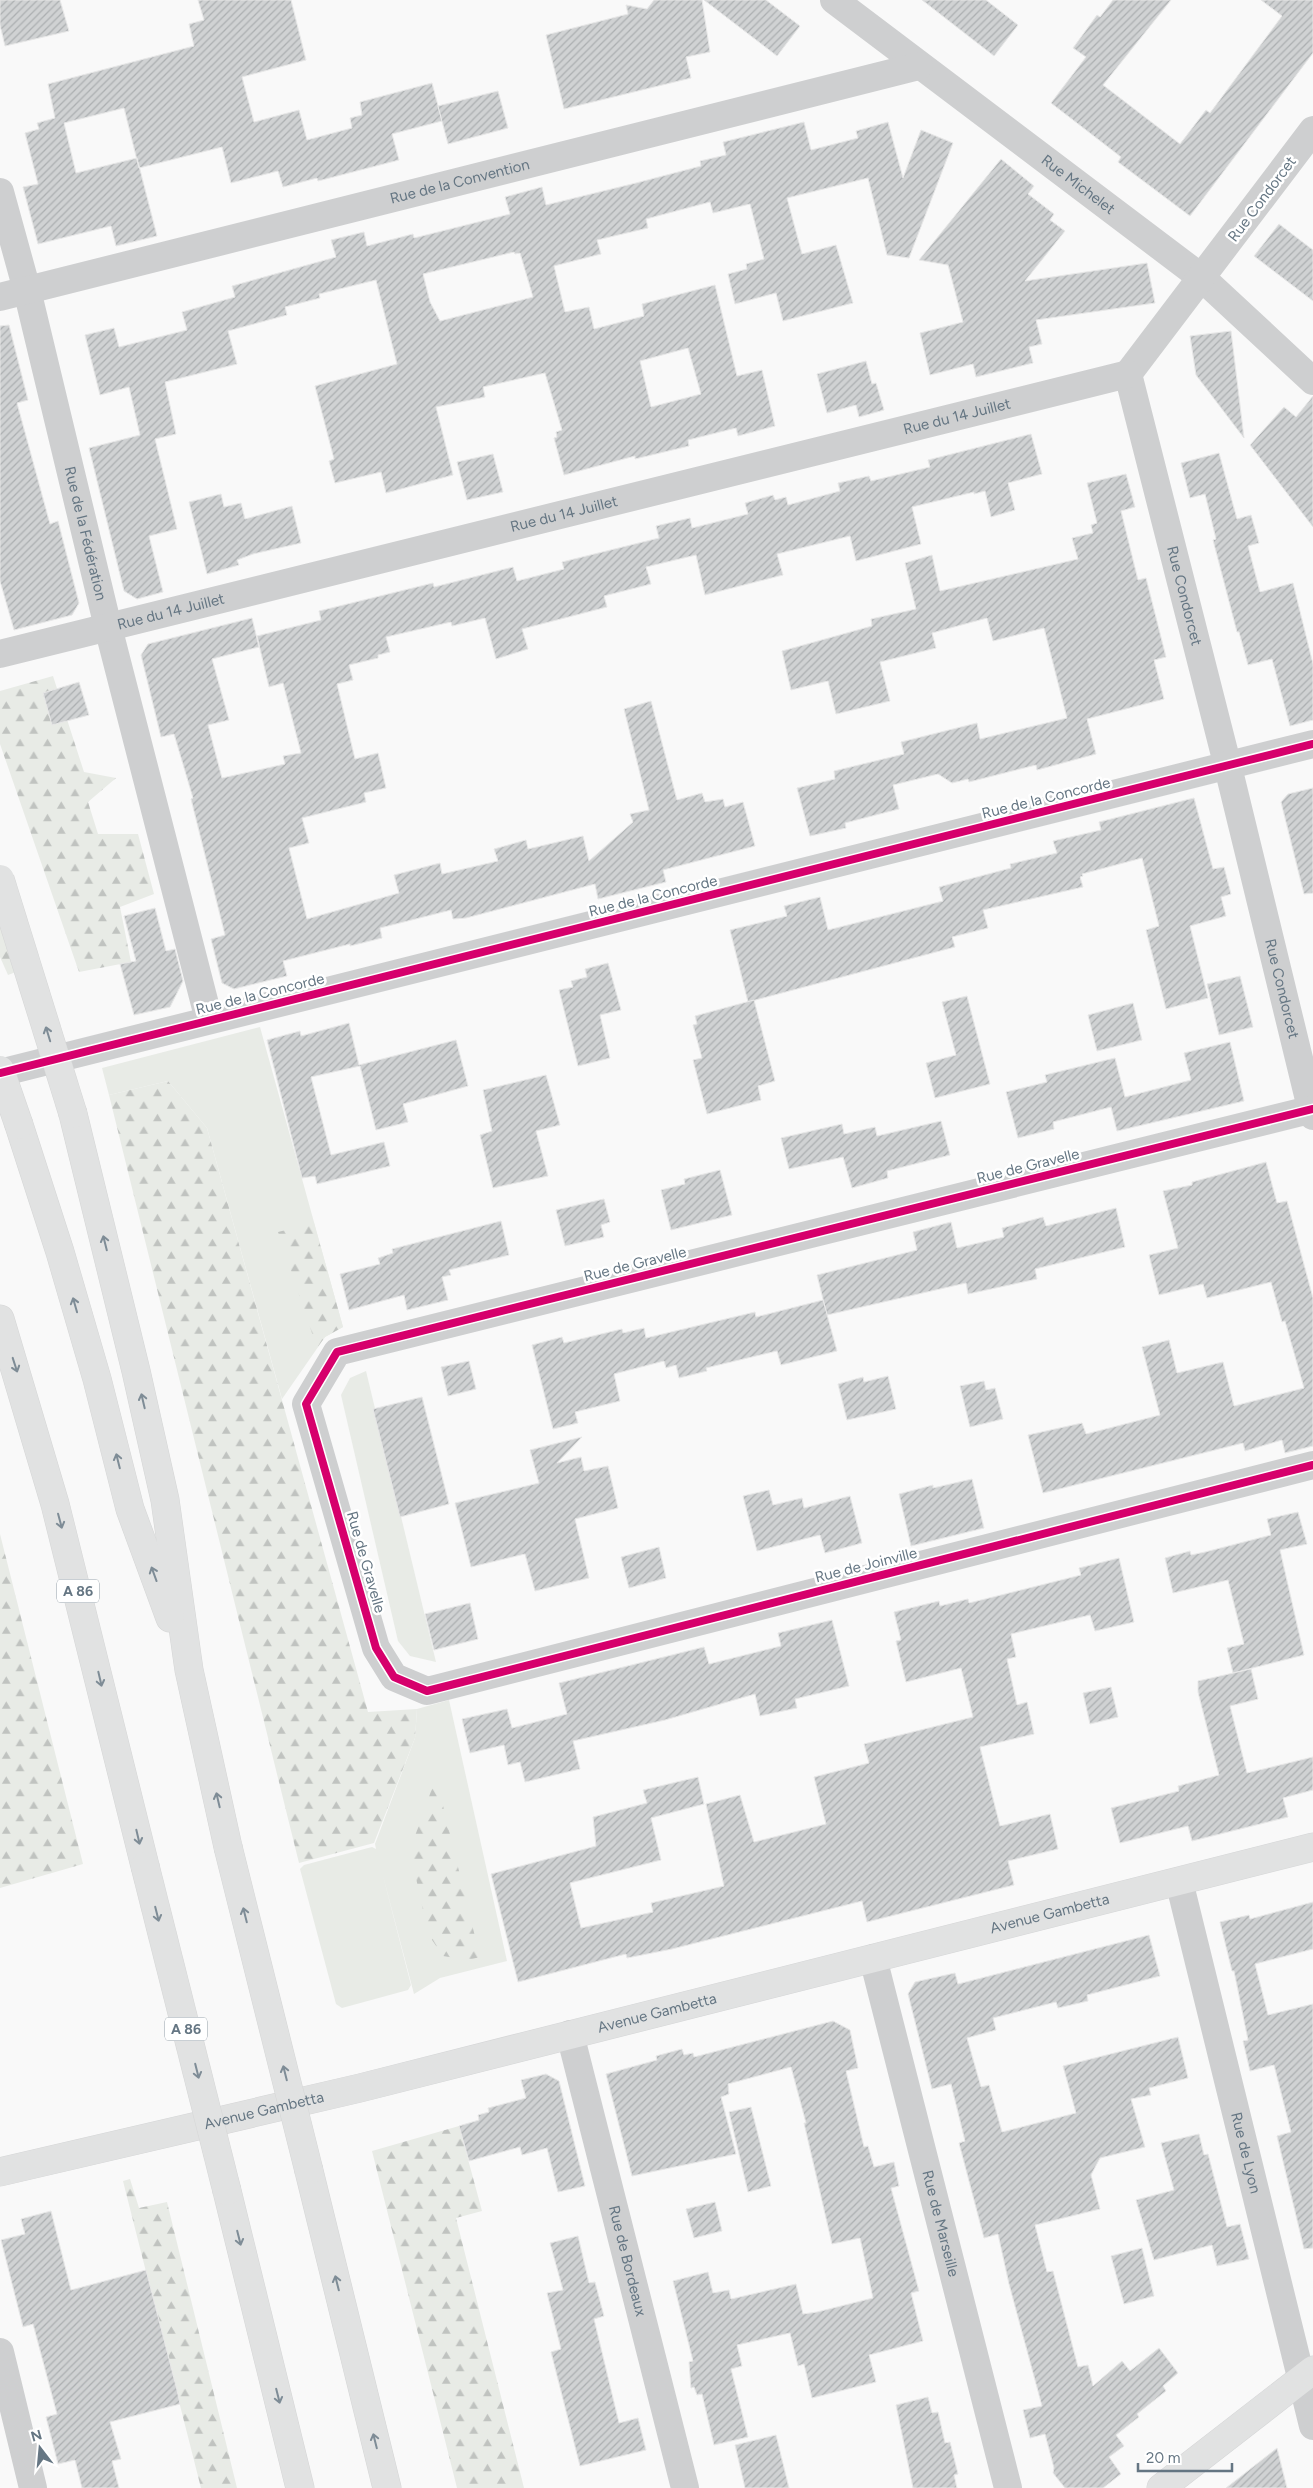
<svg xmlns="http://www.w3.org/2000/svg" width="1313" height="2488" font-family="Figtree,sans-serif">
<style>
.green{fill:#e8ebe6}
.forest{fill:url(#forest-firs)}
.building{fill:url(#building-hatch);stroke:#e8e8e8;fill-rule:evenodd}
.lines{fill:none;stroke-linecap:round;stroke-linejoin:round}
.secondary-casing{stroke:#d5d6d7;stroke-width:29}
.highway-casing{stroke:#d5d6d6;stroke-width:29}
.street{stroke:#cecfd0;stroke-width:28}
.secondary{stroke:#e1e2e2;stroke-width:28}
.highway{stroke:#e1e2e2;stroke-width:28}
.highway-bridge-casing{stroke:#d5d6d6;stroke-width:29;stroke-linecap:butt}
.highway-bridge{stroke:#e1e2e2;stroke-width:28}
.cycleway-casing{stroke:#fff;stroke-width:11}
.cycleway{stroke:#d6006c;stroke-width:8}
.oneway{stroke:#7e8c96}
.labels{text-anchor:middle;stroke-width:5;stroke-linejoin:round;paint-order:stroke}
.shield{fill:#fff;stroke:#939fa8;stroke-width:1}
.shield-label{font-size:14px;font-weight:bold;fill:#657683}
.street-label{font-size:15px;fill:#657683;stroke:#fff}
</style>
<defs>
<pattern id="forest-firs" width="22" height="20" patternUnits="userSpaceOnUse" patternTransform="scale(1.25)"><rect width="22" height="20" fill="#e8ebe6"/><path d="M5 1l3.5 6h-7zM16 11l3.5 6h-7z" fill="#c0c3c0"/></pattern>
<pattern id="building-hatch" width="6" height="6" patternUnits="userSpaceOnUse" patternTransform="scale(1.25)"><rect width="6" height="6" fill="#d0d2d3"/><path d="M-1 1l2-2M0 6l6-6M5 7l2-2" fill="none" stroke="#acafb1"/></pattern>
</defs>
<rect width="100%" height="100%" fill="#f9f9f9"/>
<g class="green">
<polygon points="260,1027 343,1327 325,1337 282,1399 207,1128 168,1081 109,1095 102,1068"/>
<polygon points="366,1371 436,1662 410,1656 398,1641 341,1395 350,1378"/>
<polygon points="449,1700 507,1961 440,1978 414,1994 382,1872 411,1985 408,1990 342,2008 336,2004 300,1869 304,1865 372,1847 376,1849 375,1844 415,1738 417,1709"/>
</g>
<g class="forest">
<polygon points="53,676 84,772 116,778 88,802 98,834 138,834 154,894 120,907 131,962 79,972 0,744 0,691"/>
<polygon points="0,922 16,972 8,975 0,957"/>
<polygon points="168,1081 207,1128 368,1712 417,1709 415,1738 374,1843 299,1863 109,1095"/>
<polygon points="314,1223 343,1327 325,1337 317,1348 278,1232"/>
<polygon points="0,1534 83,1864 0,1888"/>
<polygon points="436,1777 480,1957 468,1960 443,1956 428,1934 410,1850"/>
<polygon points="459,2126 482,2211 456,2218 524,2488 457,2488 372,2151"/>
<polygon points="130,2179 139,2208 167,2202 237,2488 201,2488 126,2193 123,2181"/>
</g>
<g class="building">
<polygon points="0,0 60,0 69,31 5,46 0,25"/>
<polygon points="198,0 291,0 306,60 242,77 254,122 299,110 307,140 352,128 350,118 362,115 360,102 432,83 442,121 392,134 399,160 318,181 317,178 283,187 278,171 231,183 222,147 139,168 124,108 64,123 76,173 137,158 157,236 116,246 111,226 38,244 23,187 38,184 25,133 39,129 37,123 55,118 48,84 194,46 189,24 204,20"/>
<polygon points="654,0 702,0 710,52 686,57 691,78 564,109 546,35 628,14 626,5 647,9"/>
<polygon points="704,0 766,0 800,26 777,56"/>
<polygon points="922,0 986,0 1018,25 994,56"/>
<polygon points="1113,0 1171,0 1103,85 1180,144 1206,110 1210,113 1282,16 1261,0 1313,0 1313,53 1190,216 1118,162 1121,157 1051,103 1086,57 1073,48 1097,15 1100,17"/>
<polygon points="498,91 508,128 448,144 438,106"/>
<path d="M 804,122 L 811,150 L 858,138 L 856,131 L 888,122 L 903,178 L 921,130 L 953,143 L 909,258 L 887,255 L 868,178 L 787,198 L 802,254 L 836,245 L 853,303 L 783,321 L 776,293 L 735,304 L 728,274 L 747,269 L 746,264 L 764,259 L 750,204 L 713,213 L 710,202 L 646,219 L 648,228 L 597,240 L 601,254 L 554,266 L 565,312 L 589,307 L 594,329 L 644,316 L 642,304 L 715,285 L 737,376 L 762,370 L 775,426 L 738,436 L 736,428 L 688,440 L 689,446 L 635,459 L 635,456 L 564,475 L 554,438 L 557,437 L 556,432 L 562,430 L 545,373 L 483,387 L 485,397 L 436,407 L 453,475 L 386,493 L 381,472 L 335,483 L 329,461 L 334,459 L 315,386 L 397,364 L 376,280 L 319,294 L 320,298 L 285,307 L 287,315 L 228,331 L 237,364 L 165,382 L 176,434 L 155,439 L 177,529 L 149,536 L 163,592 L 137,599 L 124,591 L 89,448 L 140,435 L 129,387 L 100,395 L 85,335 L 114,328 L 119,347 L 187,330 L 182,312 L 235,297 L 232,286 L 336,257 L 331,240 L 364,232 L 367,246 L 413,234 L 414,238 L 510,214 L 505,197 L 542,187 L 546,205 L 636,183 L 701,166 L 700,161 L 726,155 L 723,142 ZM 514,252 L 515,254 L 520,253 L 533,297 L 440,321 L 430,302 L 423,274 ZM 688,348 L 701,394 L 651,407 L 640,361 Z"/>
<polygon points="1001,159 1034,186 1028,194 1054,214 1050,220 1065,231 1025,281 1147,263 1155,303 1036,320 1042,344 1029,347 1033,363 976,377 973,364 930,375 920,333 963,322 948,265 919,260"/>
<polygon points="1279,224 1313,250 1313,301 1254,256"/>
<polygon points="9,325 28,400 17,403 50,524 58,521 79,603 72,615 14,630 0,581 0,326"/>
<polygon points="1231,331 1244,438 1196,375 1190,336"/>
<polygon points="866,361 872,384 876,383 884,410 859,417 856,405 827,413 817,374"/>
<polygon points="1313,396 1313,527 1250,445 1284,407 1296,417"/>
<polygon points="1031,434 1042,474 1008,483 1015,510 991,517 985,491 974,494 974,492 912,507 921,544 856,561 850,536 777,554 783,575 705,595 696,555 646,567 651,584 604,596 607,607 522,629 528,649 496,659 485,618 452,626 451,622 386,637 390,652 378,655 378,658 349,665 353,680 337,684 355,759 378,753 386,788 364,793 366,802 302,818 309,843 289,848 307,919 399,893 394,875 440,863 442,874 498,861 494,849 526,840 528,849 583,836 589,861 633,822 630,814 649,810 624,709 651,701 677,800 702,793 705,802 723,799 725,807 743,802 755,846 663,870 666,882 598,899 595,884 466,918 453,919 451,910 380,928 382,938 350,946 350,944 283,961 287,976 234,989 222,983 211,939 225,935 191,799 193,798 174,734 161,737 141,655 148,644 252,618 259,647 212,659 229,720 208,725 222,778 285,764 283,756 301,753 283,683 269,687 257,636 321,620 319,611 433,583 434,587 513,567 517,581 564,569 562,562 659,538 656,526 690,518 692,528 748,514 745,503 773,495 775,500 786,497 788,505 840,491 838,483 869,476 871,481 930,467 928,460"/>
<polygon points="1219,453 1237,519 1251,515 1259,543 1248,546 1260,592 1293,583 1313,664 1313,720 1290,726 1272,659 1248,665 1239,632 1237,632 1213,540 1216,539 1205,494 1190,498 1181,463"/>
<polygon points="493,454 503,492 467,500 457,462"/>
<polygon points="1126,474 1135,507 1121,511 1138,580 1146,578 1166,657 1154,660 1164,699 1087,719 1096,754 1037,770 1036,765 969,782 968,779 952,783 938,774 893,785 899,809 845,823 846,828 810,836 797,788 835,779 834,771 904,754 901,742 977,723 980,739 1067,718 1044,628 993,641 987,618 932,633 936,648 880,662 890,701 836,714 828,681 791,690 782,651 872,626 871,619 916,609 905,563 932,555 940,591 1078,559 1072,538 1093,533 1091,525 1097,523 1087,483"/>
<polygon points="221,494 224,507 241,503 245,519 292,506 301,543 253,554 237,560 239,565 207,574 189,502"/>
<polygon points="79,682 89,715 52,725 43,693"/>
<polygon points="1313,788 1313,893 1304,894 1281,802 1288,794"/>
<polygon points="1194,798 1213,869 1224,867 1231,894 1221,897 1226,916 1190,926 1208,998 1166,1009 1146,930 1159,926 1142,858 1082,874 1083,876 1080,877 1083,887 983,910 988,928 952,937 955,947 748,1002 730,930 787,916 784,906 820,897 828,930 943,901 939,887 1011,868 1010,864 1057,853 1053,841 1101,830 1099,822"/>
<polygon points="155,908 166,951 175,949 183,981 170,1007 134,1015 120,964 136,961 124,916"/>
<polygon points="608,963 621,1010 600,1015 610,1058 578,1066 559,990 573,987 571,981 587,977 585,969"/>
<polygon points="1240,976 1253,1027 1219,1035 1207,984"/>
<polygon points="967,996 990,1084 935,1098 926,1063 956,1055 942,1002"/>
<polygon points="754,1000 775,1081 758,1086 761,1100 707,1114 693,1060 702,1058 693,1025 697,1024 695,1016"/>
<polygon points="1133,1003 1142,1040 1097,1051 1088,1015"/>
<polygon points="349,1023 359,1065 456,1040 468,1086 403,1104 408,1122 376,1130 360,1066 311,1077 331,1155 384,1142 390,1166 317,1184 315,1176 302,1178 267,1040 300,1031 301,1036"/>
<polygon points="1230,1042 1244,1101 1117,1131 1111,1107 1053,1122 1054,1129 1018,1138 1006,1092 1047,1082 1045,1075 1115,1058 1125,1097 1191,1080 1184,1053"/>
<polygon points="546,1075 560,1125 536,1131 548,1176 493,1188 480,1135 492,1131 483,1090"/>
<polygon points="941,1121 950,1155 887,1171 888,1178 852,1188 843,1157 789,1169 781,1138 842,1124 844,1134 875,1127 877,1136"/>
<polygon points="1266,1162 1277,1203 1287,1201 1313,1298 1313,1446 1285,1453 1282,1440 1245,1451 1243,1443 1043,1493 1028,1435 1082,1423 1086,1434 1160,1415 1142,1347 1169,1340 1177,1373 1223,1362 1234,1406 1304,1388 1285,1321 1282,1322 1271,1282 1207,1298 1203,1284 1159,1295 1149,1255 1178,1248 1163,1191 1192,1185 1192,1182"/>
<polygon points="720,1170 732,1215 671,1230 661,1190 685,1184 684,1179"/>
<polygon points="604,1199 610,1222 601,1225 604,1237 565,1246 556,1210"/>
<polygon points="1116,1208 1125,1247 1035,1269 1037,1279 968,1294 966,1283 827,1315 817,1275 917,1250 913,1232 951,1222 957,1248 1004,1237 1002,1228 1043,1217 1046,1226"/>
<polygon points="501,1221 509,1255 449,1270 451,1275 442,1277 448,1300 407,1310 404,1295 349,1310 340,1274 380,1264 378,1258 393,1253 392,1249"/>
<polygon points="823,1300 837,1351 781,1365 777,1351 706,1368 707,1371 679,1378 676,1365 666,1368 664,1361 614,1374 620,1401 575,1412 578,1423 553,1429 532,1345 562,1337 564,1343 622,1329 623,1333 644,1328 646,1338 755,1312 756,1317"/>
<polygon points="469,1361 476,1389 448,1396 441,1367"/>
<polygon points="888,1376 896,1409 847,1420 838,1384 863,1377 864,1382"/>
<polygon points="984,1381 986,1390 995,1388 1003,1419 970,1427 960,1386"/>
<polygon points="422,1397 449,1504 400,1517 373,1409"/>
<polygon points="582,1437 557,1463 581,1457 584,1471 608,1466 618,1508 575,1519 589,1578 535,1591 525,1554 471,1567 455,1503 539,1483 530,1450"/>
<polygon points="972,1479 984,1528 911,1546 899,1494 933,1485 933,1488"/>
<polygon points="769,1490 773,1505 802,1498 804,1508 850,1496 862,1543 825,1553 820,1535 757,1551 743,1496"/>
<polygon points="1298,1512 1307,1544 1280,1550 1304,1655 1233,1673 1227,1648 1244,1644 1228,1580 1173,1593 1165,1558 1190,1551 1191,1555 1205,1552 1271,1535 1267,1519"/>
<polygon points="659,1547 666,1578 629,1588 621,1557"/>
<polygon points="1119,1558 1134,1622 1095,1631 1090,1615 1011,1634 1016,1657 1007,1659 1017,1705 1027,1702 1034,1734 980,1747 1000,1826 1050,1814 1058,1849 1008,1861 1014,1885 867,1922 862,1901 672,1949 627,1958 626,1954 518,1982 491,1874 596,1846 593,1817 647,1803 643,1790 698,1777 704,1804 651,1818 661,1860 570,1883 581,1928 653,1912 651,1903 724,1886 706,1804 740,1795 754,1842 826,1824 814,1777 869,1763 864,1744 973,1717 961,1668 906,1682 896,1641 901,1640 894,1612 939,1601 940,1606 968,1599 969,1603 1081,1575 1079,1568"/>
<polygon points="470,1603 478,1639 434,1650 425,1614"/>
<polygon points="832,1620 849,1686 795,1699 797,1708 760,1716 755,1694 665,1720 573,1741 580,1769 525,1782 520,1762 508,1765 504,1745 470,1753 462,1719 507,1709 512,1728 567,1714 559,1683 704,1647 709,1664 781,1646 778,1633"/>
<polygon points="1251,1669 1258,1699 1230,1706 1247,1773 1313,1757 1313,1790 1283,1798 1288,1817 1192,1841 1188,1826 1120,1843 1111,1808 1179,1791 1178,1786 1219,1775 1198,1692 1198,1681"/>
<polygon points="1111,1687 1118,1717 1090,1724 1083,1693"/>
<polygon points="1313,1902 1313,1949 1255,1964 1268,2015 1313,2004 1313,2248 1304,2249 1277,2136 1291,2132 1274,2065 1250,2071 1243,2041 1248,2040 1234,1971 1232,1971 1220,1922 1249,1915 1250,1919"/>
<polygon points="1149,1935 1160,1976 1087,1995 1088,2001 1058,2008 1056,2002 993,2018 996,2030 967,2038 981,2087 989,2085 1002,2132 1076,2113 1063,2066 1178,2037 1188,2078 1149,2088 1151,2095 1131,2099 1145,2147 1100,2158 1091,2175 1100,2209 1035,2225 1047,2272 1053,2271 1078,2367 1088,2365 1093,2386 1122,2361 1130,2371 1159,2348 1178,2373 1163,2386 1166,2391 1137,2414 1139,2417 1116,2435 1124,2446 1109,2457 1121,2474 1103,2488 1065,2488 1053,2473 1054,2468 1045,2434 1030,2438 1023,2410 1042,2406 1009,2284 998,2234 984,2238 959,2143 965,2141 951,2084 932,2089 908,1994 915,1982 955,1973 958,1984"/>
<polygon points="833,2021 850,2030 858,2068 846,2071 864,2147 868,2146 874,2167 894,2162 899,2186 891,2188 919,2291 911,2293 923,2341 869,2355 876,2382 812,2398 804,2364 798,2366 790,2333 737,2345 742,2366 731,2369 748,2437 714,2445 702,2394 697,2395 694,2387 691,2388 689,2362 693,2361 673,2281 708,2272 713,2293 729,2290 731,2299 796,2284 803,2314 817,2312 873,2298 860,2238 832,2244 804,2123 806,2123 791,2067 728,2084 729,2094 721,2097 736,2154 632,2176 606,2074 657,2060 656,2056 682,2049 684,2055 693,2053 694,2057"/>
<polygon points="546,2074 559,2081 585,2186 558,2192 547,2148 522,2155 520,2147 469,2161 459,2126 479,2120 478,2115 489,2112 488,2108 526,2098 521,2080"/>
<polygon points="751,2107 771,2186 748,2192 729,2112"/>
<polygon points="1199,2134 1204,2155 1208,2154 1227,2227 1240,2224 1249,2259 1217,2266 1212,2245 1154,2260 1136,2200 1174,2190 1161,2143"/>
<polygon points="715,2202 722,2231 694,2238 686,2209"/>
<polygon points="51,2211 71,2290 146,2270 177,2390 180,2404 110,2422 121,2459 112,2461 119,2488 82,2488 75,2460 58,2464 46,2417 57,2414 33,2324 23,2327 1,2240 25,2234 21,2219"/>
<polygon points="578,2236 589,2283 595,2282 604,2316 594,2319 619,2423 638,2418 646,2450 580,2466 551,2352 561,2349 547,2293 563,2290 550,2243"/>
<polygon points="1142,2248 1154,2296 1124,2304 1111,2256"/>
<polygon points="928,2397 932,2413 938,2412 945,2443 950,2442 958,2474 954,2475 957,2488 913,2488 896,2405"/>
<polygon points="776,2435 789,2488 745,2488 735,2445"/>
<polygon points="1277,2448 1287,2488 1226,2488"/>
</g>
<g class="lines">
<defs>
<g id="secondary">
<path id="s9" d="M 0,2172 L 360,2088 L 1313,1847"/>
<polyline points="1161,2488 1313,2370"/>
</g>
<g id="highway">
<polyline points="73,1114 136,1371 165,1500 189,1670 228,1847"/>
<polyline points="19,1125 60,1252 97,1379 130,1509 170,1618"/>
<polyline points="0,1319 55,1504 145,1866"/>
<polyline points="309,2171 387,2488"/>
<polyline points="227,2191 300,2488"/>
</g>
</defs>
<use href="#secondary" class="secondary-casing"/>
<use href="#highway" class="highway-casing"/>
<g class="street">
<path id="s1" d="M 834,0 L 1202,278 L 1313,381"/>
<path id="s2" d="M 1313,130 L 1128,374 L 1228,767 L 1313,1116"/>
<path id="s3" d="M 0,192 L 27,290 L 108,627 L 209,1020"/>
<path id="s4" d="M 0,297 L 919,66"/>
<path id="s5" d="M 0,654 L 1128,374"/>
<polyline points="0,1073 1313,744"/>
<polyline points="1313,1109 337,1352 306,1404 376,1648 394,1677 427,1691 1313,1465"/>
<path id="s6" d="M 1179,1881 L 1313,2426"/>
<path id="s7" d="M 873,1958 L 1008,2488"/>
<path id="s8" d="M 570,2034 L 685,2488"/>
<polyline points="0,2352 33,2488"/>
</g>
<use href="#secondary" class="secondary"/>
<use href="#highway" class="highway"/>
<defs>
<g id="highway-bridge">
<polyline points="0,879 73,1114"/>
<polyline points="0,1070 19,1125"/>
<polyline points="228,1847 309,2171"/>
<polyline points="145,1866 227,2191"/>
</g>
</defs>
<use href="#highway-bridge" class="highway-bridge-casing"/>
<use href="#highway-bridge" class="highway-bridge"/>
<defs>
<g id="cycleway">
<polyline points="0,1073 1313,744"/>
<polyline points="1313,1109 337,1352 306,1404 376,1648 394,1677 427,1691 1313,1465"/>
</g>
</defs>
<use href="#cycleway" class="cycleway-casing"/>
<use href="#cycleway" class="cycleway"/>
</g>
<defs><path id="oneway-shaft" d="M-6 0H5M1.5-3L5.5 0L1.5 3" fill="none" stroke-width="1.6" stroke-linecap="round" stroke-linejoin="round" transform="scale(1.25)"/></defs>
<g class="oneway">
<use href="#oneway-shaft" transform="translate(48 1034) rotate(-107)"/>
<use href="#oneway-shaft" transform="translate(105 1243) rotate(-104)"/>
<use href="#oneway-shaft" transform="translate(75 1305) rotate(-106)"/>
<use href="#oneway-shaft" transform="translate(15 1365) rotate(72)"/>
<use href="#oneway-shaft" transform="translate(143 1401) rotate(-103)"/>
<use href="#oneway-shaft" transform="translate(118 1461) rotate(-104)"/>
<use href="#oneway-shaft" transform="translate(60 1521) rotate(75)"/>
<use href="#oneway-shaft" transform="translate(154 1574) rotate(-110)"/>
<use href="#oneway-shaft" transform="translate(100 1679) rotate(77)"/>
<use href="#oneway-shaft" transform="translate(218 1800) rotate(-103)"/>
<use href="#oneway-shaft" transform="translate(138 1837) rotate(77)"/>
<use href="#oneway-shaft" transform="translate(157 1914) rotate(76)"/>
<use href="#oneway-shaft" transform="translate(245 1915) rotate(-104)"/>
<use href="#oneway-shaft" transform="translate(197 2071) rotate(76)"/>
<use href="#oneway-shaft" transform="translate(285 2073) rotate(-104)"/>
<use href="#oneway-shaft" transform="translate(239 2238) rotate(76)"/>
<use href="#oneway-shaft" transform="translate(337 2283) rotate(-104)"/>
<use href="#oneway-shaft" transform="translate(278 2396) rotate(76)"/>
<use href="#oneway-shaft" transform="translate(375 2441) rotate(-104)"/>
</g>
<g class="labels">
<g class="shield">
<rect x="57" y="1579.5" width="42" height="23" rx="4"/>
<rect x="165" y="2017.5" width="42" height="23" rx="4"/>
</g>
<g class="shield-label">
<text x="78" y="1596">A 86</text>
<text x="186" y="2034">A 86</text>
</g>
<g class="street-label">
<text dy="5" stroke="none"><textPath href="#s4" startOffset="474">Rue de la Convention</textPath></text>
<text dy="5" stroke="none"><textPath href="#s1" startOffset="306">Rue Michelet</textPath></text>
<text transform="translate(1262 199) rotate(-53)" y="5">Rue Condorcet</text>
<text dy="5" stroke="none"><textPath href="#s5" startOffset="986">Rue du 14 Juillet</textPath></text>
<text dy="5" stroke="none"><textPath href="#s5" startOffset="581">Rue du 14 Juillet</textPath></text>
<text dy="5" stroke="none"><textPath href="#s3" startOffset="352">Rue de la Fédération</textPath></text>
<text dy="5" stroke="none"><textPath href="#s2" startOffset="535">Rue Condorcet</textPath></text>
<text dy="5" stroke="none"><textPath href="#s5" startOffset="176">Rue du 14 Juillet</textPath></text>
<text transform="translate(1046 798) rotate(-14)" y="5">Rue de la Concorde</text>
<text transform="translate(653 896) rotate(-14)" y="5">Rue de la Concorde</text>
<text dy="5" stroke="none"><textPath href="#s2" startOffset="940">Rue Condorcet</textPath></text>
<text transform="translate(260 994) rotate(-14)" y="5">Rue de la Concorde</text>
<text transform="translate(1028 1166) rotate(-14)" y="5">Rue de Gravelle</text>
<text transform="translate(635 1264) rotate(-14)" y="5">Rue de Gravelle</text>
<text transform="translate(366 1562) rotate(74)" y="5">Rue de Gravelle</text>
<text transform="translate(866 1565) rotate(-14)" y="5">Rue de Joinville</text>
<text dy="5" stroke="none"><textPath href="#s9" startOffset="1081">Avenue Gambetta</textPath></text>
<text dy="5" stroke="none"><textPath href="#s9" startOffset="676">Avenue Gambetta</textPath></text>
<text dy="5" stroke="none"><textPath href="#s9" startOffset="271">Avenue Gambetta</textPath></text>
<text dy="5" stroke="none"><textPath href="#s6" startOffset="280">Rue de Lyon</textPath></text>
<text dy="5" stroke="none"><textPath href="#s7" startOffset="274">Rue de Marseille</textPath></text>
<text dy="5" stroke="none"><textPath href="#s8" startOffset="234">Rue de Bordeaux</textPath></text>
</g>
</g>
<g transform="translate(40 2448) rotate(344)" stroke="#ffffff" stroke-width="4" paint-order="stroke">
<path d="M0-4L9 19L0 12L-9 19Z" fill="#657683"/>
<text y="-8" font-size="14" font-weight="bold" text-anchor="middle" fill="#657683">N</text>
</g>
<path d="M1138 2463v8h94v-8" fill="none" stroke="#657683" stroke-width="2.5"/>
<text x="1146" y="2463" font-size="15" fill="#657683" stroke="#ffffff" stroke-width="4" paint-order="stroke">20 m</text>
</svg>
